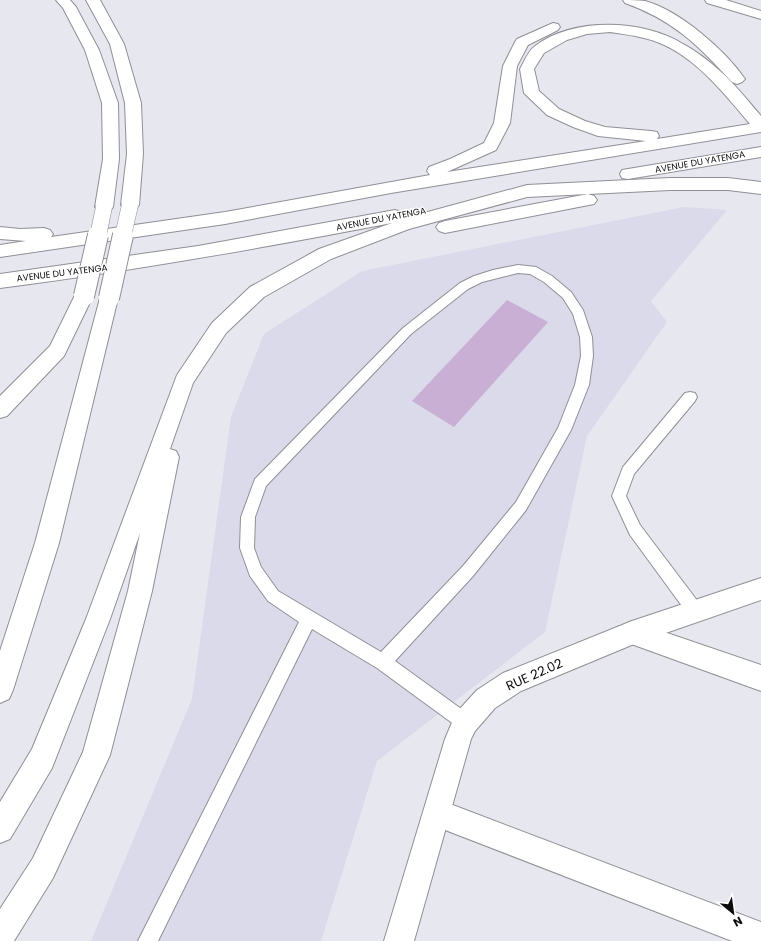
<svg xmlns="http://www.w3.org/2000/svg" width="761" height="941" font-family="Poppins,sans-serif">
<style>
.built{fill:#dadaea}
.building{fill:#caafd4}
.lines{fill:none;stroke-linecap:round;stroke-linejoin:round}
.lane-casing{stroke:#8f8f97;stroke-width:2}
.street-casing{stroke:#8f8f97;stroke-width:2}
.secondary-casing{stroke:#8f8f97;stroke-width:2}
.primary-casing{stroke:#8f8f97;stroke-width:2}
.lane{fill:#fff;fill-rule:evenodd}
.street{fill:#fff;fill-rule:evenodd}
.secondary{fill:#fff;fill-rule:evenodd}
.primary{fill:#fff;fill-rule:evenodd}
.primary-bridge-far1-casing{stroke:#8f8f97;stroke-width:17;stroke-linecap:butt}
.primary-bridge-casing{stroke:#8f8f97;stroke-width:22;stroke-linecap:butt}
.primary-bridge-far1{stroke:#fff;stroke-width:16}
.primary-bridge{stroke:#fff;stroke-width:20}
.labels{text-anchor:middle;stroke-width:3;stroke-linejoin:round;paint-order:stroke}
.far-street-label{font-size:9px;fill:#0b0b0e;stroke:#fff}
.near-street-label{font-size:13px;fill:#0b0b0e;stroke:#fff}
</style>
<rect width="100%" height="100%" fill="#e6e7ef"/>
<polygon class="built" points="684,207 727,210 651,301 667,322 587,436 545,632 377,761 321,941 91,941 192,699 231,417 264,334 362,271"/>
<polygon class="building" points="507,300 548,322 454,427 412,401"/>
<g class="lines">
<defs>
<g id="lane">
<path d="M 518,265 L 536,267 L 552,276 L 571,292 L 583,310 L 592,337 L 593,356 L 589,385 L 571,430 L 526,510 L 473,576 L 395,661 L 471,716 L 473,722 L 471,728 L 465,730 L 459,728 L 377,668 L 312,629 L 158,941 L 138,941 L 299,622 L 268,601 L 250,576 L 240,548 L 241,517 L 255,479 L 403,328 L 460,283 L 474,276 L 493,270 ZM 518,273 L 530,274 L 544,282 L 563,298 L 573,314 L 580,337 L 581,356 L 575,385 L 558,428 L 516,502 L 463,566 L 381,652 L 278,591 L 261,567 L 254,548 L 255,517 L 266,486 L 411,334 L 468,289 L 482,282 Z"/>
<polygon points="690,392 695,393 697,397 695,401 634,474 626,496 640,525 702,607 704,612 702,617 696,619 690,617 630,535 612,496 623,467 685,393"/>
</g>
<g id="street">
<polygon points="632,621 761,665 761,691 623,641 620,633 623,625"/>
<polygon points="437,799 761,922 761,941 732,941 427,823 423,813 427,803"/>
</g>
<polygon id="secondary" points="761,578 761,600 634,644 521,691 495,708 475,731 471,739 414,941 384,941 445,739 456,713 477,690 503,673 632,621"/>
<g id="primary">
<polygon points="56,0 70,0 76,7 99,50 118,103 119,159 113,207 110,211 104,213 98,211 95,207 103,159 102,103 85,50 63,8"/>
<polygon points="86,0 100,0 124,44 141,103 143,154 139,205 136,209 130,211 124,209 121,205 127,154 125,103 110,44"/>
<path d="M 623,0 C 630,0 638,0 645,1 C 679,10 725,50 745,79 L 742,82 L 737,84 L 732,82 C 698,45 673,20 625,3 Z"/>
<polygon points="705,0 726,0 761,11 761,19 707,3"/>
<path d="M 553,23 L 558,24 L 560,27 L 558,30 L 528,45 L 517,66 L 510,123 L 496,150 L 447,172 L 646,141 L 598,136 L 573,127 L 547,115 L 524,93 L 520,69 C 524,62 528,51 535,46 C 573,17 643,19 683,44 C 696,51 709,61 720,71 C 735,84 748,101 761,116 L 761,132 L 391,193 L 225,224 L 0,257 L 0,245 L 26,241 L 0,239 L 0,227 L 20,229 L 44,228 L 50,230 L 53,234 L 51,237 L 225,212 L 430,175 L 427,171 L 429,167 L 450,159 L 484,143 L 494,123 L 503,66 L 515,42 L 517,39 ZM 610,32 C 621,34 633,35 644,38 C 689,48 722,91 750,124 L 657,139 L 659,136 L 657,132 L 651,131 L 605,127 L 585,121 L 559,109 L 539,91 L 534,69 L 544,53 L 567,40 L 587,34 Z"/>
<polygon points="761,147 761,157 628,179 622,178 620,174 622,170 628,169"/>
<path d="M 670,178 L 728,178 L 761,182 L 761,194 L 728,190 L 670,190 L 527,197 L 409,229 L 331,259 L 264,297 L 226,333 L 193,383 L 170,449 L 176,451 L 179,457 L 152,591 L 110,755 L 53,878 L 14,941 L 0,941 L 0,909 L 33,858 L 83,752 L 128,591 L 140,533 L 110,619 L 52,768 L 10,839 L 0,843 L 0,802 L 32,749 L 86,619 L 177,375 L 212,323 L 250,287 L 319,249 L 392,223 C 262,248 132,271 0,288 L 0,274 L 198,246 L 395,210 L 401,212 L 404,216 L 402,219 L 527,185 Z"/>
<polygon points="588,194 594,196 597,200 594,204 445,233 439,231 436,227 439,223 445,221"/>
<polygon points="84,289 91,291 93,296 64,356 7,416 0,418 0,396 50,346 77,291"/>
<polygon points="109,291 116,293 118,298 59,543 13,690 9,699 0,703 0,651 35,543 100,298 102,293"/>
</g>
</defs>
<use href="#lane" class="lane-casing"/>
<use href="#street" class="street-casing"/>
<use href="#secondary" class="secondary-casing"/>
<use href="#primary" class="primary-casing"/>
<use href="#lane" class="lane"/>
<use href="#street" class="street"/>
<use href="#secondary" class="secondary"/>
<use href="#primary" class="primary"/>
<defs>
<g id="primary-bridge-far1">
<polyline points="98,236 104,207"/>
<polyline points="123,236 130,205"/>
</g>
<g id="primary-bridge">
<polyline points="84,296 98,235"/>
<polyline points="109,298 123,235"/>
</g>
</defs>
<use href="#primary-bridge-far1" class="primary-bridge-far1-casing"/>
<use href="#primary-bridge" class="primary-bridge-casing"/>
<use href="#primary-bridge-far1" class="primary-bridge-far1"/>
<use href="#primary-bridge" class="primary-bridge"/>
</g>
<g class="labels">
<g class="far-street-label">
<text transform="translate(700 162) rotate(-10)" y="3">AVENUE DU YATENGA</text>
<text transform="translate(381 219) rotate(-11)" y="3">AVENUE DU YATENGA</text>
<text transform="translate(62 273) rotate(-7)" y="3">AVENUE DU YATENGA</text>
</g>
<g class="near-street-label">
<text transform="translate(534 674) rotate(-24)" y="5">RUE 22.02</text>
</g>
</g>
<g transform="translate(733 913) rotate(151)" stroke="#ffffff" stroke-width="3" paint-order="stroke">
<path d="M0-3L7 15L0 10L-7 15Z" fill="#0b0b0e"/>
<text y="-6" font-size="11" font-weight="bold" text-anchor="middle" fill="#0b0b0e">N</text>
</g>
</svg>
